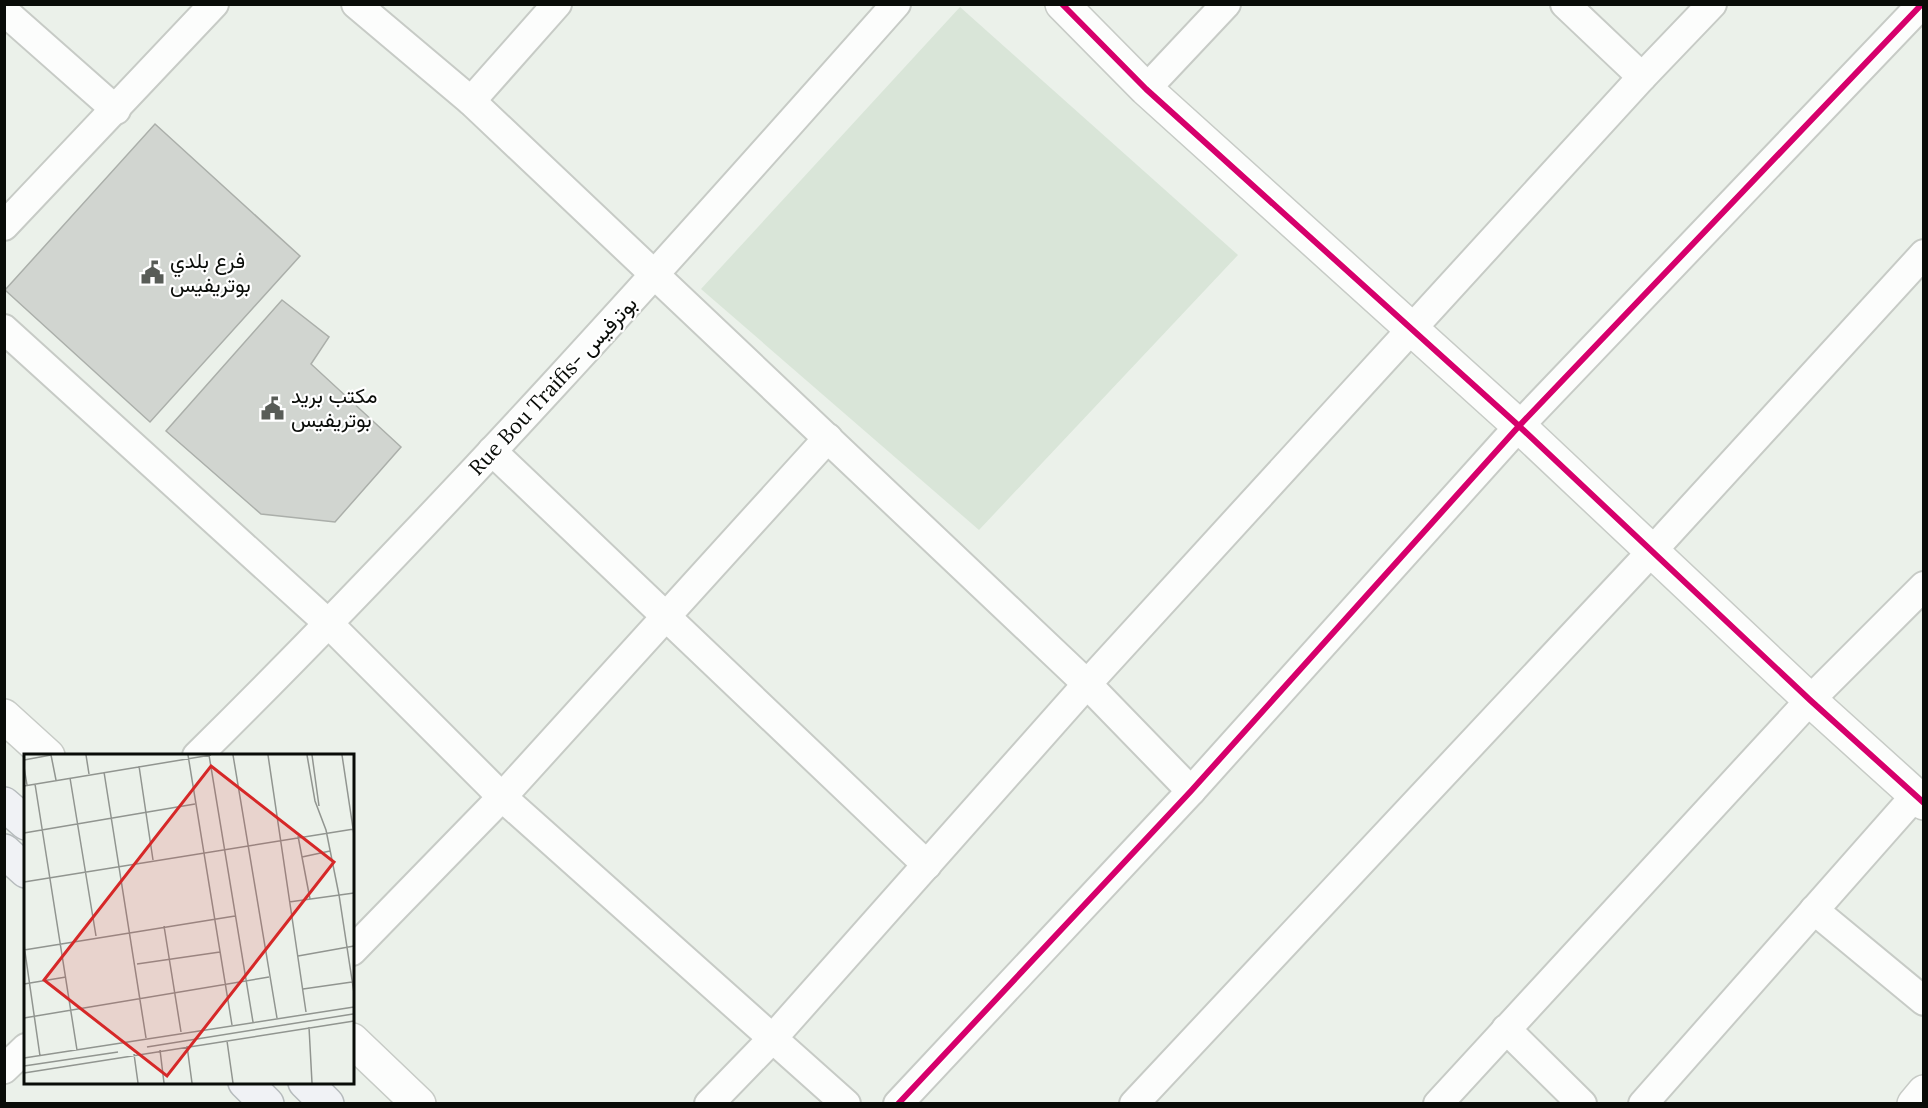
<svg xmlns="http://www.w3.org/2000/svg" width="1928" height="1108" font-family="Lora,Vazirmatn,serif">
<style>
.built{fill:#d9e5d8}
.building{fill:#d1d5d0;stroke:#abafaa;stroke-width:1.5}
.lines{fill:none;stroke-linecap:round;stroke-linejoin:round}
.minor-casing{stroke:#c7cbc6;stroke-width:32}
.tertiary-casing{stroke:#c7cbc6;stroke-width:36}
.trunk-casing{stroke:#b6bbbd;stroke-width:36}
.minor{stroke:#fcfdfc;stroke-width:28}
.tertiary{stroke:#fcfdfc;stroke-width:33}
.trunk{stroke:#f0f2f5;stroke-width:33}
.cycleway-casing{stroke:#fff;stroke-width:10}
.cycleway{stroke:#d6006c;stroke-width:6}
.labels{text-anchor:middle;stroke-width:4.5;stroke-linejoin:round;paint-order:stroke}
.poi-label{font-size:21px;fill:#090c08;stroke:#fff;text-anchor:start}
.street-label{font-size:21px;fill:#090c08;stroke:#fff}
.inset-road{fill:none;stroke:#919590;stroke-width:1.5}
.view{fill:#d62828;fill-opacity:0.15;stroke:#d62828;stroke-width:3}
.inset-edge{fill:none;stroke:#090c08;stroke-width:3}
</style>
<rect width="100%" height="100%" fill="#ebf1ea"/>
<polygon class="built" points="960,7 1238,255 979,530 701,289"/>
<g class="building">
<polygon points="155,124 300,256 150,422 5,290"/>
<polygon points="282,300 329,337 311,364 401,447 335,522 261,514 166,431"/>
</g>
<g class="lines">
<defs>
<g id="minor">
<polyline points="356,4 471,101 1087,684 1191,791"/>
<polyline points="1565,4 1642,77"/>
<polyline points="4,11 116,110"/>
<polyline points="1146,89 1226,4"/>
<polyline points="471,101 557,4"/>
<polyline points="4,226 214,4"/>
<polyline points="4,329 330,625 502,797 846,1104"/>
<polyline points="492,451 927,865"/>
<path d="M 197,756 C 441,515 669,260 896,4"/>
<polyline points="1814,910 1924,1001"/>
<polyline points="352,951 502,797 828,438"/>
<polyline points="1506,1029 1582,1104"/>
<polyline points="4,1069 26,1048"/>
<polyline points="709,1104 772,1039 1087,684 1642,77 1712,4"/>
<polyline points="898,1104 1191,791 1519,426 1922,4"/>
<polyline points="1134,1104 1653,550 1924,254"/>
<polyline points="1438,1104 1810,700 1924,586"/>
<polyline points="1643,1104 1915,796"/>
</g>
<g id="tertiary">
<polyline points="1062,4 1146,89 1519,426 1810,700 1924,803"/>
<polyline points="4,716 48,756"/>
<polyline points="352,1040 419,1104"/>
<polyline points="1914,1104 1924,1092"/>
</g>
<g id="trunk">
<polyline points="4,804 26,823"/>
<polyline points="4,851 26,871"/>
<polyline points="245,1082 267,1104"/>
<polyline points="305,1082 327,1104"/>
</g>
</defs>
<use href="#minor" class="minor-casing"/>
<use href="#tertiary" class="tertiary-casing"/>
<use href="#trunk" class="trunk-casing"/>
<use href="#minor" class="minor"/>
<use href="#tertiary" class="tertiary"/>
<use href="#trunk" class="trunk"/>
<defs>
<g id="cycleway">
<polyline points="1062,4 1146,89 1519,426 1810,700 1924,803"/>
<polyline points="898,1104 1191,791 1519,426 1922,4"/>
</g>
</defs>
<use href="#cycleway" class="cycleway-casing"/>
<use href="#cycleway" class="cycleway"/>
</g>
<defs>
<symbol id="civic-bare" viewBox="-9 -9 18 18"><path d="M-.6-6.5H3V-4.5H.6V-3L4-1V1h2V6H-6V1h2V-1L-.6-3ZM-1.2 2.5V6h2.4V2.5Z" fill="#585c57" stroke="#fff" stroke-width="2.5" paint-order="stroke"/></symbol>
</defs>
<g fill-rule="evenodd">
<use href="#civic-bare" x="136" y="256" width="33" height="33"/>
<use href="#civic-bare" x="256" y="392" width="33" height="33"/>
</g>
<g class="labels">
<g class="poi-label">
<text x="170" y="268">فرع بلدي<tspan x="170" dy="24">بوتريفيس</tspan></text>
<text x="291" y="403">مكتب بريد<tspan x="291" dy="24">بوتريفيس</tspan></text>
</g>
<g class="street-label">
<text transform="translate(553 386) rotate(-47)" y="7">Rue Bou Traifis- بوترفيس</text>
</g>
</g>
<g transform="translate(24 754)">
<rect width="330" height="330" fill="#ebf1ea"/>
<path class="inset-road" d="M 27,1 L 32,26M 62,1 L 65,20M 164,1 L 208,271M 185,1 L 229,268M 209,1 L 253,264M 244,1 L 282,258M 283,1 L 291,47 L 302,76 L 315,141 L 330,239M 288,1 L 295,52M 318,1 L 330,81M 0,6 L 27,1M 115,12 L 129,106M 0,13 L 3,31M 80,18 L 122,284M 46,24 L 72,182M 11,30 L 53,296M 0,32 L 187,1M 0,79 L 171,50M 274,82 L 286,145M 278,103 L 306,97M 0,128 L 330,75M 265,148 L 330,139M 140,172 L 157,278M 0,191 L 16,302M 0,196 L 211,162M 274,202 L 330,192M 113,210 L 196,198M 0,230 L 42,223M 279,235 L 328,228M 0,264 L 245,223M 285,273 L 288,329M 203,287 L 209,329M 163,292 L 168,329M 123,293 L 329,260M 136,296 L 140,329M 110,300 L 114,329M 0,304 L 330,253M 0,312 L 94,298M 0,319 L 330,267"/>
<path class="view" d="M 187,12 L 310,108 L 143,322 L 20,226 Z"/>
<rect width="330" height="330" class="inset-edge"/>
</g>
<rect width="1928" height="1108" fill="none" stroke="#090c08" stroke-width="12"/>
</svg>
